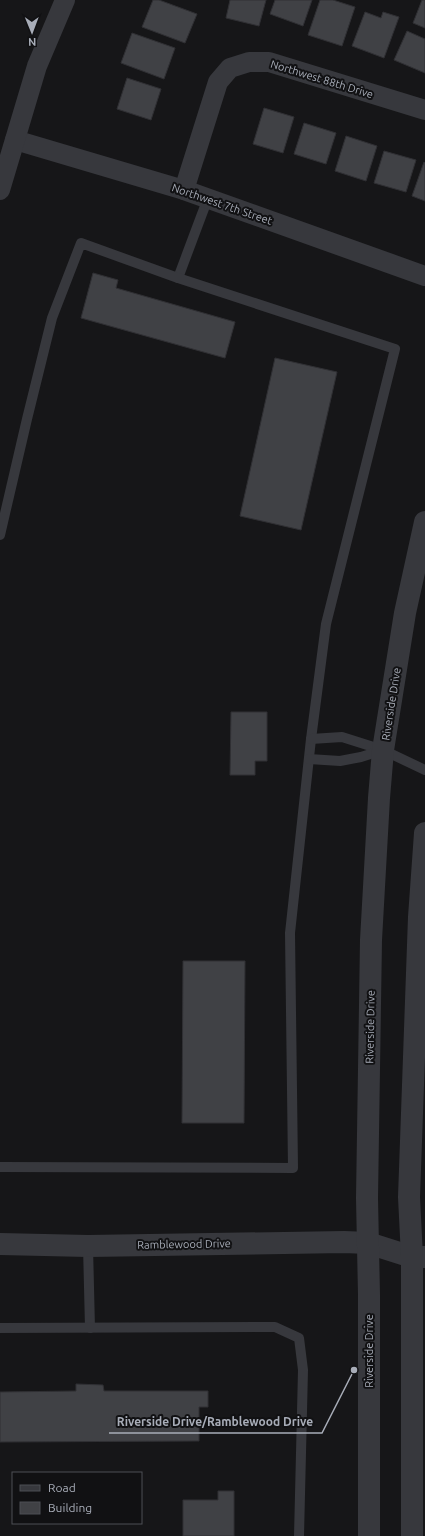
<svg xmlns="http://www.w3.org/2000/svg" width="425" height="1536" font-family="Ubuntu,sans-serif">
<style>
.building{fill:#404145;stroke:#303034}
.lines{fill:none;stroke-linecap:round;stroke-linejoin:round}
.service{stroke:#37383d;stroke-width:10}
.minor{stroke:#37383d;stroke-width:20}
.tertiary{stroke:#37383d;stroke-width:22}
.labels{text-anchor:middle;stroke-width:4;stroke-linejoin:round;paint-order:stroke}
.street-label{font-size:11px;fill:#a8adb8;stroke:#111113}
.leader{fill:none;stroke:#a8adb8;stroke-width:1.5}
.callout-dot{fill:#a8adb8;stroke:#111113;stroke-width:1.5}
.callout-label{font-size:12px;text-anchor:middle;font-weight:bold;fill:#a8adb8;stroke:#111113;stroke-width:4;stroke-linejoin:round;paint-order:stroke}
</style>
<rect width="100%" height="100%" fill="#161618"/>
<g class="building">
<polygon points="153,0 159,0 197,14 185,43 142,27"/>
<polygon points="230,0 266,0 259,26 226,18"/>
<polygon points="275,0 312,0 303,26 270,14"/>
<polygon points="320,0 333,0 355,7 342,46 308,35"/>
<polygon points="422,0 425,0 425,28 413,23"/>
<polygon points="365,12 381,18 383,12 399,17 384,58 352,46"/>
<polygon points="407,31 425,39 425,73 394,60"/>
<polygon points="132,33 175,48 164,79 121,63"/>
<polygon points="127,78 161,89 151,120 117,109"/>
<polygon points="264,108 294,117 283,153 253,144"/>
<polygon points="304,123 336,133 326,164 294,154"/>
<polygon points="346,136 377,146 366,181 335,171"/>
<polygon points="384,151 416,160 406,192 374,183"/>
<polygon points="424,162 425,163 425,201 412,196"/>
<polygon points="93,273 118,280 116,288 235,322 225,358 81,318"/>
<polygon points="275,358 337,372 301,530 240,516"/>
<polygon points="231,712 267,712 267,761 255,761 255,775 230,775"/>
<polygon points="183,961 245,961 244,1123 182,1123"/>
<polygon points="76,1384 103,1385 104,1391 208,1391 208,1407 199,1407 199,1441 0,1442 0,1392 76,1391"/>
<polygon points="218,1491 234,1491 234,1536 183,1536 183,1500 218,1500"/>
</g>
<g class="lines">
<g class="service">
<polyline points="178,278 208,198"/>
<polyline points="0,535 27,419 52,318 81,243 178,278 395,349 326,624 311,739 290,933 293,1168 0,1167"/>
<polyline points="311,739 342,737 383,750 425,770"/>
<polyline points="309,759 340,761 361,757 383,750"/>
<polyline points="88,1246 90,1328"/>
<polyline points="0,1328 275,1327 299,1338 303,1370 299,1536"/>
</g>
<g class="minor">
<polyline points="15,140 184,190 425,276"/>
<polyline points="0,190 37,66 65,0"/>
<polyline points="184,190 218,82 230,68 249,62 269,62 425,110"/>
</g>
<g class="tertiary">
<polyline points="0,1244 88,1246 344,1242 368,1243 412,1257 425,1257"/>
<polyline points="369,1536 369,1295 367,1198 371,940 379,798 383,750 405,613 425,522"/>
<polyline points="412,1536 412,1257 409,1197 419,917 425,833"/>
</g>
</g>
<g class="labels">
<g class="street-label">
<text transform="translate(322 79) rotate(17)" y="4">Northwest 88th Drive</text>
<text transform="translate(222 204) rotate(19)" y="4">Northwest 7th Street</text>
<text transform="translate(391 704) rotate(-81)" y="4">Riverside Drive</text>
<text transform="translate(370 1027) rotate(-89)" y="4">Riverside Drive</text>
<text transform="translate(184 1244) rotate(-1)" y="4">Ramblewood Drive</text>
<text transform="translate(369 1351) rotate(-90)" y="4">Riverside Drive</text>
</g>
</g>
<path class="leader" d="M354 1370L322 1433H109"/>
<circle class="callout-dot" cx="354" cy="1370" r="4"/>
<g class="callout-label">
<text x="215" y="1426">Riverside Drive/Ramblewood Drive</text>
</g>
<rect x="12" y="1472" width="130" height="52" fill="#111113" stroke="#4d4f55"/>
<rect x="20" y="1485" width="20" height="6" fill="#37383d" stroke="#4d4f55"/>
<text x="48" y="1492" font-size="12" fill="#a8adb8">Road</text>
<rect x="20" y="1502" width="20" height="12" fill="#404145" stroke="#4d4f55"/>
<text x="48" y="1512" font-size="12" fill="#a8adb8">Building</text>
<g transform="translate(32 32) rotate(179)" stroke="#111113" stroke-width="3" paint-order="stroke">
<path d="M0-3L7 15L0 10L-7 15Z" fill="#a8adb8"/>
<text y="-6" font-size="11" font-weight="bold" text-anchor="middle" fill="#a8adb8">N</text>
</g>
</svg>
